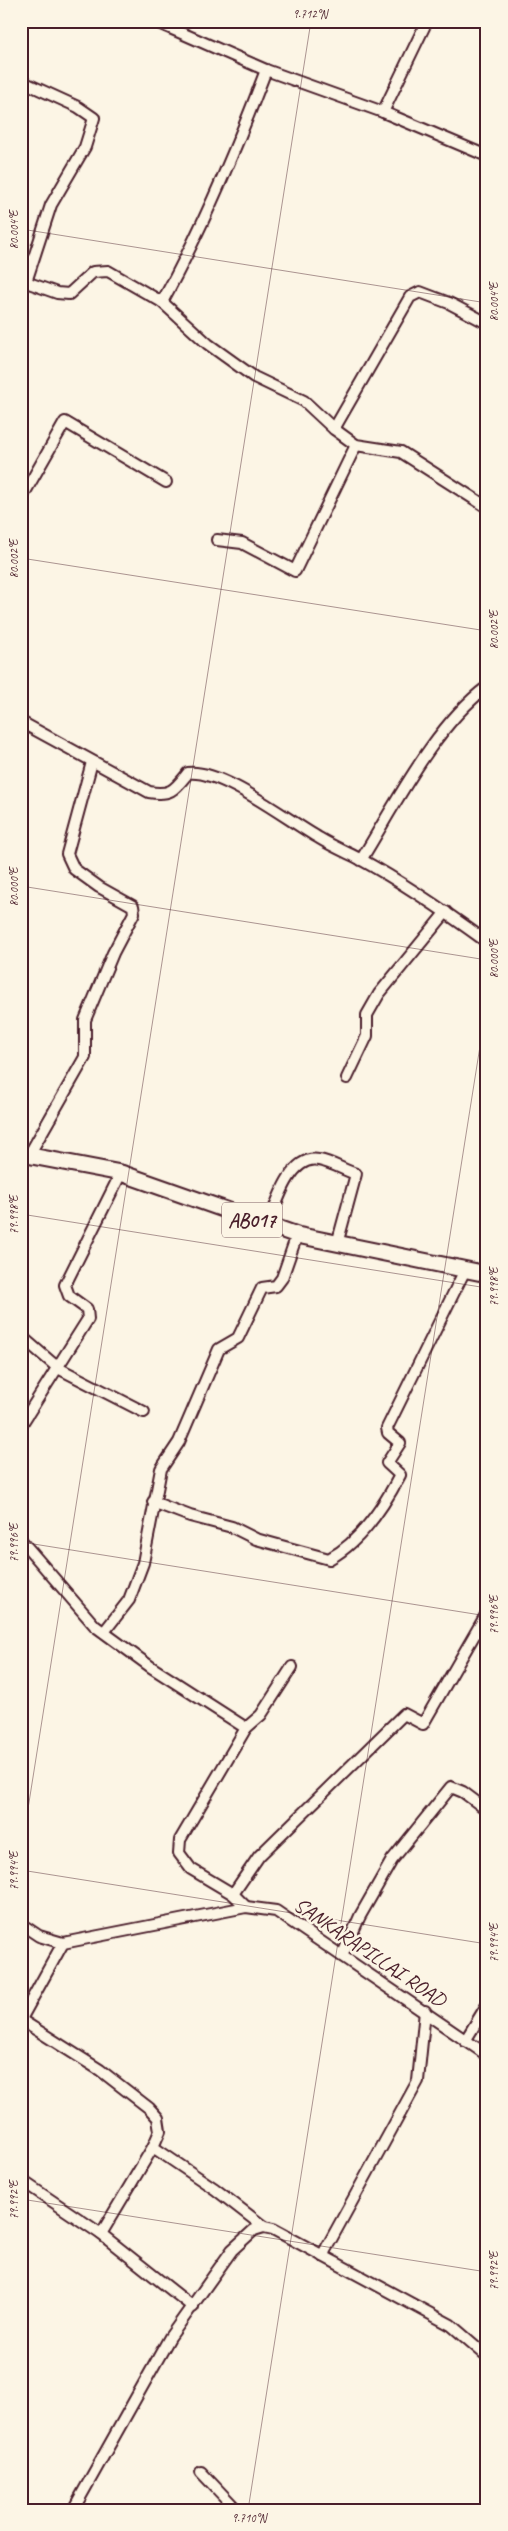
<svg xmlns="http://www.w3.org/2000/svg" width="508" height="2531" font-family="Caveat,sans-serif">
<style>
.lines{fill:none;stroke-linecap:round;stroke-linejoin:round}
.minor-casing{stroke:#4a1f2b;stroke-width:14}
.primary-casing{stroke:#4a1f2b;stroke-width:19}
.minor{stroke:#fcf5e5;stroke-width:10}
.primary{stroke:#fcf5e5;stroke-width:15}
.ticks{fill:none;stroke:#4a1f2b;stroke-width:1;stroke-opacity:0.45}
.labels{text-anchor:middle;stroke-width:5;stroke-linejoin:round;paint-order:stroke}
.shield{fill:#fcf5e5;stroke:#7f5f63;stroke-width:1}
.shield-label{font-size:20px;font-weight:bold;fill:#4a1f2b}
.street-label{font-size:21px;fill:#4a1f2b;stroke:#fcf5e5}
.neatline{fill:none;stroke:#4a1f2b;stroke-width:2}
.ticks-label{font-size:12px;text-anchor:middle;fill:#4a1f2b}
</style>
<rect width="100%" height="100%" fill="#fcf5e5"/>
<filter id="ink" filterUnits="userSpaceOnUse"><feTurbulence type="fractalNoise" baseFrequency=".02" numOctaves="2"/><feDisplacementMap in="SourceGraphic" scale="10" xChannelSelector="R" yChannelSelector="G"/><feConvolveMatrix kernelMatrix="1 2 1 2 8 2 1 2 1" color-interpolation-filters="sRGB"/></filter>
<g filter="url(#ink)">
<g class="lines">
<defs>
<g id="minor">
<polyline points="154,21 266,70 383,112 487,156"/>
<polyline points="21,81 78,107 94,118 85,147 51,205 26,282 21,289"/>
<polyline points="383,112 427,21"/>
<polyline points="26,282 57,293 69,294 93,272 108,271 162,302 208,344 254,377 304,401 334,429 356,445 401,452 487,507"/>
<path d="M 162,302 C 203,228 236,149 266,70"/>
<polyline points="334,429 410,297 420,292 449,303 487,323"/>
<polyline points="21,499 65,422 166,482"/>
<polyline points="217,540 242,543 295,571 356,445"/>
<path d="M 21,722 L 149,792 C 171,796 175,789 188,773 C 223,769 287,820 319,838 C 332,846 346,852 360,859 C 404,883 446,912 487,942"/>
<path d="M 361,860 C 395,805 435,725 487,687"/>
<polyline points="347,1078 367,1036 367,1015 379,994 446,912"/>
<polyline points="29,1155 85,1057 85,1020 113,953 134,913 133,906 99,887 74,869 67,854 92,762"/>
<path d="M 268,1226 C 276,1205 290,1154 319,1160 C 331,1162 344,1170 356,1174 L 337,1244"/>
<polyline points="21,1336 58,1368 144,1412"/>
<polyline points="21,1425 88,1319 87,1309 69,1296 65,1285 121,1173"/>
<path d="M 153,1502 L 190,1516 L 232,1527 L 256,1539 L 329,1559 C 360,1542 384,1506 400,1475 L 387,1463 L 400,1443 L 388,1433 L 387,1428 L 465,1270"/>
<polyline points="21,1540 95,1626 151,1667 246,1728 180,1840 179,1853 191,1869 233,1894 246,1907"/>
<polyline points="104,1632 129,1600 143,1563 161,1469 179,1442 219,1349 238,1338 262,1288 276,1286 282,1278 297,1235"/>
<polyline points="246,1728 261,1715 292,1667"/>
<polyline points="233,1894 259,1856 404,1714 423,1724 487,1613"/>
<polyline points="21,1924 39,1936 63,1943 246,1907 276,1911 487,2055"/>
<polyline points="342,1956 360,1916 392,1860 451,1787 463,1792 487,1810"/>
<polyline points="21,2019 63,1943"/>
<polyline points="21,2020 100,2070 149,2108 158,2118 160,2131 153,2147 101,2234"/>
<polyline points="465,2041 487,2005"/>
<polyline points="153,2147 215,2189 264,2227"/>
<polyline points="21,2180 101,2234 193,2307"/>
<polyline points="322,2256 418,2081 425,2011"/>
<polyline points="201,2472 237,2510"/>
<polyline points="73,2510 170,2337 232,2250 254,2230 264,2227 273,2229 451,2325 487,2356"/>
</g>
<polyline id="primary" points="21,1154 121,1173 297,1235 487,1274"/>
</defs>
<use href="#minor" class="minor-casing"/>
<use href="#primary" class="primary-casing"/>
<use href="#minor" class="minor"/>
<use href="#primary" class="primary"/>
</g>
</g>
<path class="ticks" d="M 21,229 L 487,303M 21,558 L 487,631M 21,886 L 487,960M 21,1214 L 487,1288M 21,1542 L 487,1616M 21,1853 L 311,21M 21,1870 L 487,1944M 21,2199 L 487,2272M 248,2510 L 487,1002"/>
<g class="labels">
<rect class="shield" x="222" y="1202.5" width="60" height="35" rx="4"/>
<g class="shield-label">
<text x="252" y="1227">AB017</text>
</g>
<g class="street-label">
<text transform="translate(370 1952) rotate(34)" y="7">SANKARAPILLAI ROAD</text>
</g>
</g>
<rect width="508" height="2531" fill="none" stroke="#fcf5e5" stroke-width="55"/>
<rect x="28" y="28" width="452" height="2476" class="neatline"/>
<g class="ticks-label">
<text x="310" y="18">9.712°N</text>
<text transform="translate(14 230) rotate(-90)" y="4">80.004°E</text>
<text transform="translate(494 302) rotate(-90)" y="4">80.004°E</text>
<text transform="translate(14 559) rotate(-90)" y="4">80.002°E</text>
<text transform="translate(494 630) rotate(-90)" y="4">80.002°E</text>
<text transform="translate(14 887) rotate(-90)" y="4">80.000°E</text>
<text transform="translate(494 959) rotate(-90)" y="4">80.000°E</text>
<text transform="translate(14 1215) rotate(-90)" y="4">79.998°E</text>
<text transform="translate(494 1287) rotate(-90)" y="4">79.998°E</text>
<text transform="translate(14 1543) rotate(-90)" y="4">79.996°E</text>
<text transform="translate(494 1615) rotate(-90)" y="4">79.996°E</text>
<text transform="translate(14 1871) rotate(-90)" y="4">79.994°E</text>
<text transform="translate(494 1943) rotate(-90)" y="4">79.994°E</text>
<text transform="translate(14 2200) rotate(-90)" y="4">79.992°E</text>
<text transform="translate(494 2271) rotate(-90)" y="4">79.992°E</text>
<text x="249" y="2522">9.710°N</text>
</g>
</svg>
